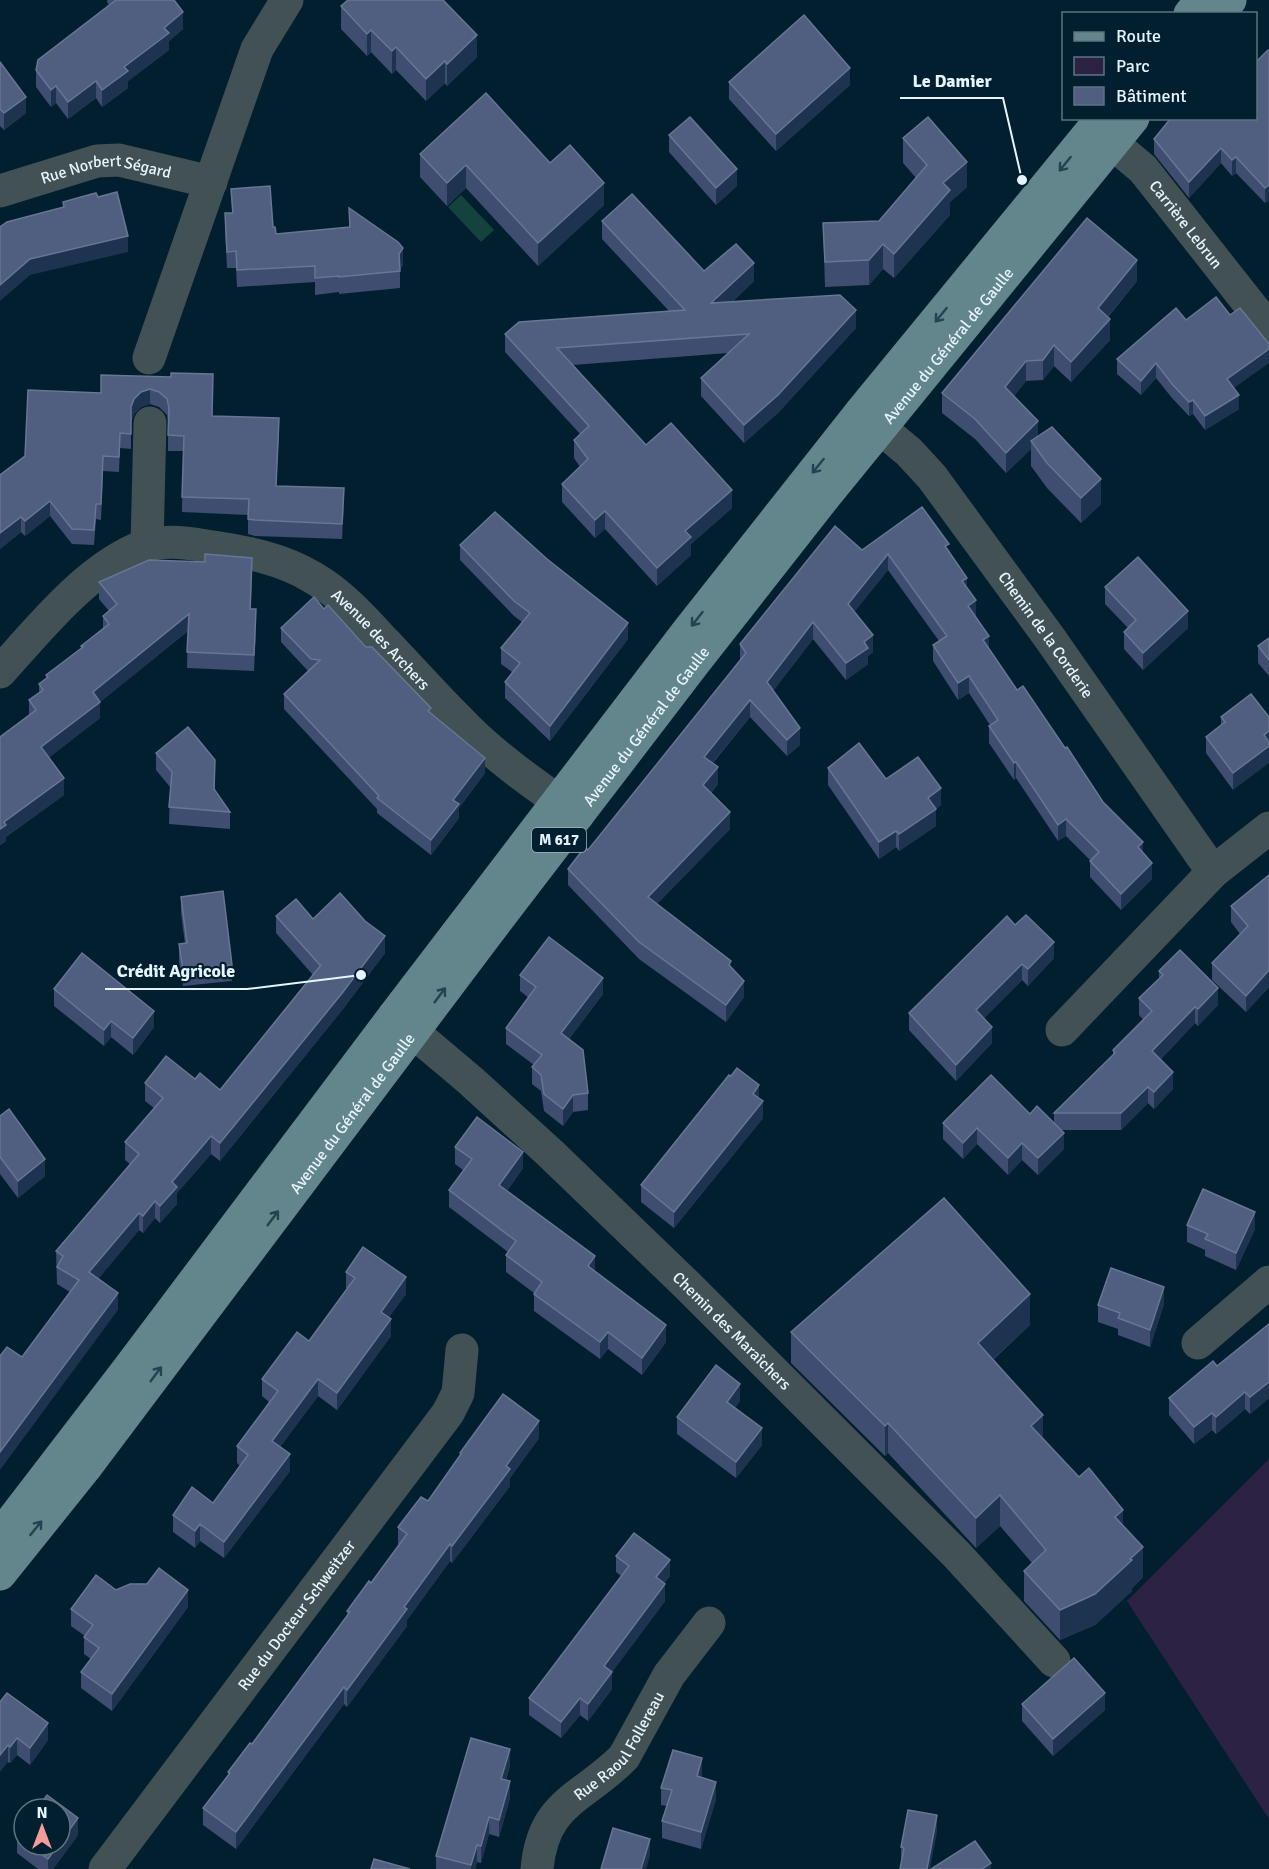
<svg xmlns="http://www.w3.org/2000/svg" width="1269" height="1869" font-family="Signika,sans-serif">
<style>
.green{fill:#2c2244}
.water{fill:#13433c}
.lines{fill:none;stroke-linecap:round;stroke-linejoin:round}
.minor{stroke:#415154;stroke-width:33}
.primary{stroke:#63868c;stroke-width:33}
.wall{fill:#3e4d70}
.shaded-wall{fill:#1e334f}
.building{fill:#505f7f;stroke:#677693;stroke-width:1.5}
.oneway{stroke:#244350}
.labels{text-anchor:middle;stroke-width:4.5;stroke-linejoin:round;paint-order:stroke}
.shield{fill:#021f2f;stroke:#a2b4bf;stroke-width:1.5}
.shield-label{font-size:15px;font-weight:bold;fill:#e6f4fd}
.street-label{font-size:16px;fill:#e6f4fd;stroke:#021f2f}
.leader{fill:none;stroke:#e6f4fd;stroke-width:2}
.callout-dot{fill:#e6f4fd;stroke:#021f2f;stroke-width:2}
.callout-label{font-size:18px;text-anchor:middle;font-weight:bold;fill:#e6f4fd;stroke:#021f2f;stroke-width:4.5;stroke-linejoin:round;paint-order:stroke}
</style>
<rect width="100%" height="100%" fill="#021f2f"/>
<polygon class="green" points="1269,1459 1269,1819 1127,1601"/>
<polygon class="water" points="461,195 494,230 481,242 448,207"/>
<g class="lines">
<g class="minor">
<path id="s1" d="M 1094,128 L 1143,169 L 1269,329"/>
<path id="s2" d="M 0,191 L 97,161 L 119,160 L 211,182"/>
<polyline points="149,358 257,49 287,0"/>
<path id="s3" d="M 861,412 L 909,452 L 932,477 L 1049,637 L 1213,872"/>
<polyline points="147,545 150,423"/>
<path id="s4" d="M 0,672 C 38,630 84,572 137,549 C 162,538 187,543 213,547 C 247,552 282,559 312,577 C 340,593 361,616 383,640 C 411,669 438,700 467,728 C 500,761 540,788 578,815"/>
<path id="s5" d="M 394,1016 L 471,1081 L 551,1154 L 688,1286 L 956,1554 L 1054,1661"/>
<polyline points="1062,1030 1213,872 1269,828"/>
<polyline points="1198,1343 1269,1282"/>
<path id="s6" d="M 105,1869 L 448,1413 L 458,1393 L 462,1350"/>
<path id="s7" d="M 537,1869 C 543,1801 583,1799 624,1757 L 669,1675 L 709,1623"/>
</g>
<g class="primary">
<polyline points="1190,14 1202,0"/>
<polyline points="1219,14 1230,0"/>
<polyline points="0,1536 129,1368 394,1016 688,631 861,412 1102,118"/>
<path id="s8" d="M 0,1574 L 85,1468 L 485,936 L 694,663 L 825,496 L 1133,118"/>
</g>
</g>
<g class="wall">
<polygon points="107,0 174,0 183,29 169,41 169,50 128,81 128,88 102,107 96,98 68,119 56,103 51,107 36,87 36,70 109,5 107,2"/>
<polygon points="341,6 477,57 447,86 445,83 426,101 396,70 392,74 371,52 367,56 341,29"/>
<polygon points="1269,52 1269,200 1265,203 1236,173 1232,176 1221,163 1189,198 1154,154 1154,139 1256,118"/>
<polygon points="0,62 26,113 4,130 0,126"/>
<polygon points="729,82 850,85 776,151 729,99"/>
<polygon points="669,135 737,186 716,205 669,152"/>
<polygon points="903,138 967,187 950,202 950,215 894,278 883,269 869,285 825,287 823,223 879,221 916,178 903,163"/>
<polygon points="420,154 550,163 604,205 538,266 466,188 447,206 420,177"/>
<polygon points="231,189 273,227 276,234 349,228 349,208 403,265 400,269 400,288 339,294 339,292 315,295 315,282 237,287 236,268 227,268 225,230 225,213 232,213"/>
<polygon points="602,221 704,271 754,281 732,302 856,328 778,413 744,443 701,396 701,378 728,353 573,365 646,445 732,508 691,544 691,555 657,586 605,529 595,538 562,502 562,484 580,467 574,458 574,440 581,435 505,352 505,334 669,311 602,239"/>
<polygon points="1137,281 1108,317 1110,340 1071,382 1054,366 1043,380 1026,381 1014,396 1038,437 1101,504 1081,523 1047,488 1031,466 1031,449 1006,473 975,439 942,413 942,393"/>
<polygon points="1176,308 1234,388 1239,409 1205,430 1193,414 1189,416 1172,398 1156,378 1141,395 1117,374 1117,359"/>
<polygon points="101,375 213,390 212,416 279,433 276,486 344,503 342,539 255,536 248,534 248,515 182,512 183,451 168,451 168,422 167,415 159,407 150,404 141,407 134,414 131,423 131,449 120,448 119,472 103,471 101,520 96,519 94,545 72,544 50,516 25,536 21,532 0,549 25,456 101,393"/>
<polygon points="460,545 628,639 550,741 505,698 505,682 512,672 501,664 501,648 522,622 514,616 460,560"/>
<polygon points="862,550 949,551 967,588 976,617 989,648 1017,690 1065,748 1103,802 1143,853 1152,879 1121,910 1090,877 1090,860 1066,836 1058,841 1016,778 1014,780 989,743 989,726 990,725 969,693 958,700 933,661 933,645 939,641 888,570 854,612 873,652 868,656 868,664 846,680 813,639 773,691 800,745 787,756 750,717 713,763 718,784 711,793 730,829 657,904 731,968 744,997 726,1022 639,959 568,885 568,869 588,850 740,660 740,644"/>
<polygon points="252,575 251,609 256,626 254,671 187,668 188,631 100,702 100,718 48,758 64,795 6,837 6,841 0,845 29,715 29,700 39,693 39,684 46,678 46,675 81,648 81,646 103,629 103,616 109,611 99,599 99,582"/>
<polygon points="1105,587 1188,628 1143,670 1124,649 1124,632 1128,628 1105,604"/>
<polygon points="324,609 431,714 485,773 459,808 459,818 431,855 377,813 377,809 284,709 284,694 308,671 281,642 281,628"/>
<polygon points="1269,638 1269,676 1258,663 1258,646"/>
<polygon points="1251,694 1233,790 1206,753 1206,737 1221,725 1221,717"/>
<polygon points="156,753 215,777 215,791 230,812 230,829 169,824 170,787 156,770"/>
<polygon points="828,768 886,779 941,805 936,809 936,826 899,851 896,847 879,859 828,785"/>
<polygon points="1269,875 1269,987 1246,1012 1212,980 1212,963 1240,934 1231,922 1231,906"/>
<polygon points="181,897 232,965 232,981 183,986 179,961 179,944 185,944 181,913"/>
<polygon points="276,916 313,919 385,953 343,1009 220,1161 211,1154 177,1193 177,1204 160,1223 155,1218 143,1233 139,1230 98,1279 118,1310 22,1357 70,1292 57,1284 56,1251 130,1164 125,1160 125,1142 154,1108 145,1101 145,1083 195,1079 220,1090 313,975 276,933"/>
<polygon points="1015,925 1054,958 1028,986 1022,980 984,1018 992,1043 956,1081 909,1030 909,1013"/>
<polygon points="1159,971 1218,1005 1198,1026 1195,1023 1161,1059 1173,1089 1154,1109 1148,1103 1121,1130 1061,1130 1064,1149 1038,1175 1022,1160 1008,1175 977,1144 963,1159 943,1139 943,1123 1030,1114 1054,1123 1054,1113 1113,1055 1113,1050 1144,1020 1139,1015 1139,998 1159,979"/>
<polygon points="520,975 603,994 569,1039 588,1093 588,1110 573,1112 563,1126 544,1111 541,1091 532,1084 532,1067 534,1065 506,1044 506,1028 529,998 520,991"/>
<polygon points="54,989 154,1027 133,1055 111,1037 104,1046 54,1006"/>
<polygon points="759,1099 763,1118 674,1228 641,1202 641,1185"/>
<polygon points="0,1116 45,1176 18,1198 0,1174"/>
<polygon points="455,1147 523,1168 507,1191 595,1271 666,1342 642,1375 608,1349 600,1359 534,1311 534,1293 506,1272 506,1255 508,1252 449,1207 449,1190 463,1170 455,1164"/>
<polygon points="1187,1225 1255,1229 1236,1270 1205,1256 1205,1250 1187,1242"/>
<polygon points="346,1272 406,1294 389,1317 391,1336 337,1410 318,1396 280,1447 290,1471 224,1558 200,1541 195,1548 173,1532 173,1515 213,1503 240,1466 237,1463 237,1446 269,1402 262,1396 262,1379 309,1341 347,1289 346,1288"/>
<polygon points="1164,1304 1150,1347 1118,1335 1118,1329 1098,1322 1098,1305"/>
<polygon points="1269,1324 1269,1398 1250,1414 1245,1409 1216,1434 1212,1430 1194,1444 1169,1415 1169,1398 1217,1366"/>
<polygon points="1030,1325 993,1360 1043,1438 1123,1526 1143,1577 1132,1588 1132,1591 1095,1625 1060,1640 1024,1601 1024,1571 1032,1563 1000,1526 976,1548 888,1453 885,1456 791,1363 791,1332"/>
<polygon points="740,1401 735,1408 762,1445 736,1478 677,1434 677,1417"/>
<polygon points="539,1438 510,1478 510,1486 452,1563 450,1561 407,1620 407,1626 347,1707 344,1704 236,1849 203,1825 203,1808 228,1775 228,1772 252,1744 347,1615 347,1611 371,1583 399,1545 398,1544 398,1527 428,1501 460,1456 460,1453"/>
<polygon points="616,1556 670,1576 664,1583 665,1601 612,1672 612,1689 588,1721 580,1715 561,1738 529,1715 529,1698 621,1576 616,1572"/>
<polygon points="116,1590 188,1607 112,1711 81,1688 81,1672 91,1659 84,1654 84,1637 85,1636 71,1626 71,1609"/>
<polygon points="0,1702 48,1740 30,1765 17,1755 10,1763 8,1762"/>
<polygon points="1022,1704 1105,1710 1053,1756 1022,1721"/>
<polygon points="510,1766 506,1780 510,1798 499,1837 489,1834 481,1863 477,1862 475,1869 436,1869 436,1856"/>
<polygon points="702,1775 701,1777 716,1799 701,1849 662,1838 662,1821 667,1806 661,1805 661,1788"/>
<polygon points="24,1827 24,1845 60,1845 78,1835 53,1869 38,1869 17,1853 17,1837"/>
<polygon points="937,1832 901,1864 901,1847"/>
</g>
<g class="shaded-wall">
<polygon points="183,12 183,29 169,41 169,50 128,81 128,88 102,107 102,90 164,28"/>
<polygon points="371,30 371,52 367,56 367,34"/>
<polygon points="477,35 477,57 447,86 447,64"/>
<polygon points="396,47 396,70 392,74 392,51"/>
<polygon points="445,61 445,83 426,101 426,79"/>
<polygon points="850,68 850,85 776,151 776,134"/>
<polygon points="96,81 96,98 68,119 68,102"/>
<polygon points="56,86 56,103 51,107 51,90"/>
<polygon points="26,97 26,113 4,130 4,113"/>
<polygon points="1221,148 1221,163 1189,198 1189,182"/>
<polygon points="1236,157 1236,173 1232,176 1232,160"/>
<polygon points="967,162 967,187 950,202 950,215 894,278 894,254 943,183"/>
<polygon points="466,165 466,188 447,206 447,183"/>
<polygon points="737,169 737,186 716,205 716,188"/>
<polygon points="604,183 604,205 538,266 538,243"/>
<polygon points="1269,185 1269,200 1265,203 1265,188"/>
<polygon points="128,236 128,252 30,275 0,301 0,285 30,259"/>
<polygon points="883,244 883,269 869,285 869,260"/>
<polygon points="403,248 403,265 399,271 399,254"/>
<polygon points="1137,260 1137,281 1098,328 1098,308"/>
<polygon points="754,263 754,281 711,321 711,303"/>
<polygon points="856,310 856,328 778,413 744,443 744,425"/>
<polygon points="1110,319 1110,340 1071,382 1071,362"/>
<polygon points="1054,345 1054,366 1043,380 1043,360"/>
<polygon points="1269,349 1269,363 1227,393 1227,379"/>
<polygon points="1026,361 1026,381 1005,407 1005,387"/>
<polygon points="1156,363 1156,378 1141,395 1141,381"/>
<polygon points="150,389 150,404 141,407 134,414 131,423 131,449 131,407 134,399 141,392"/>
<polygon points="1239,395 1239,409 1205,430 1205,416"/>
<polygon points="1193,400 1193,414 1189,416 1189,402"/>
<polygon points="1038,421 1038,442 1031,441 1031,449 1006,473 1006,453"/>
<polygon points="1101,479 1101,504 1081,523 1081,498"/>
<polygon points="344,488 344,503 342,539 342,524"/>
<polygon points="732,490 732,508 691,544 691,555 657,586 657,568 685,531"/>
<polygon points="50,501 50,516 25,536 25,521"/>
<polygon points="605,511 605,529 595,538 595,520"/>
<polygon points="21,517 21,532 0,549 0,533"/>
<polygon points="888,554 888,570 848,620 848,604"/>
<polygon points="967,578 967,595 962,581"/>
<polygon points="976,600 976,617 968,606"/>
<polygon points="256,609 256,626 254,671 254,655"/>
<polygon points="1188,611 1188,628 1143,670 1143,653"/>
<polygon points="189,614 189,630 93,708 100,702 100,718 41,764 41,747 93,692"/>
<polygon points="813,622 813,639 767,699 767,682"/>
<polygon points="628,623 628,639 550,741 550,726"/>
<polygon points="873,635 873,652 868,656 868,664 846,680 846,663 864,642"/>
<polygon points="989,636 989,652 983,640"/>
<polygon points="969,676 969,693 958,700 958,683"/>
<polygon points="750,700 750,717 704,773 704,757"/>
<polygon points="800,728 800,745 787,756 787,740"/>
<polygon points="1269,731 1269,763 1233,790 1233,773 1264,735"/>
<polygon points="485,758 485,773 459,808 459,818 431,855 431,840 453,800"/>
<polygon points="1016,762 1016,778 1014,780 1014,763"/>
<polygon points="718,767 718,784 703,802 703,785"/>
<polygon points="64,778 64,795 6,837 6,841 0,845 0,829 4,822"/>
<polygon points="941,788 941,805 934,810 936,809 936,826 899,851 899,834 928,798"/>
<polygon points="730,812 730,829 648,913 648,897"/>
<polygon points="1066,819 1066,836 1058,841 1058,825"/>
<polygon points="896,831 896,847 879,859 879,842"/>
<polygon points="1143,842 1143,859 1138,847"/>
<polygon points="1152,863 1152,879 1121,910 1121,894"/>
<polygon points="385,936 385,953 343,1009 220,1161 220,1143"/>
<polygon points="1054,942 1054,958 1028,986 1028,969"/>
<polygon points="1022,964 1022,980 976,1026 976,1010"/>
<polygon points="1269,970 1269,987 1246,1012 1246,996"/>
<polygon points="603,978 603,994 561,1050 561,1033"/>
<polygon points="744,981 744,997 726,1022 726,1005"/>
<polygon points="1218,988 1218,1005 1198,1026 1198,1009"/>
<polygon points="1195,1007 1195,1023 1152,1068 1152,1051"/>
<polygon points="154,1011 154,1027 133,1055 133,1038"/>
<polygon points="111,1021 111,1037 104,1046 104,1030"/>
<polygon points="992,1027 992,1043 956,1081 956,1065"/>
<polygon points="1173,1072 1173,1089 1154,1109 1154,1092"/>
<polygon points="759,1085 759,1102 753,1094"/>
<polygon points="1148,1087 1148,1103 1121,1130 1121,1113"/>
<polygon points="573,1095 573,1112 563,1126 563,1109"/>
<polygon points="763,1101 763,1118 674,1228 674,1212"/>
<polygon points="977,1128 977,1144 963,1159 963,1143"/>
<polygon points="1064,1133 1064,1149 1038,1175 1038,1158"/>
<polygon points="211,1136 211,1154 177,1193 177,1204 160,1223 160,1206 172,1182"/>
<polygon points="1022,1143 1022,1160 1008,1175 1008,1158"/>
<polygon points="523,1152 523,1168 499,1202 499,1185"/>
<polygon points="45,1159 45,1176 18,1198 18,1181"/>
<polygon points="155,1201 155,1218 143,1233 143,1216"/>
<polygon points="1255,1212 1255,1229 1236,1270 1236,1253"/>
<polygon points="139,1213 139,1230 89,1290 89,1272"/>
<polygon points="595,1256 595,1273 588,1266"/>
<polygon points="406,1277 406,1294 381,1328 381,1312"/>
<polygon points="1164,1287 1164,1304 1150,1347 1150,1330"/>
<polygon points="118,1293 118,1310 0,1470 0,1452"/>
<polygon points="1030,1294 1030,1325 978,1373 978,1343"/>
<polygon points="391,1319 391,1336 337,1410 337,1393"/>
<polygon points="666,1325 666,1342 642,1375 642,1358"/>
<polygon points="608,1332 608,1349 600,1359 600,1342"/>
<polygon points="318,1379 318,1396 272,1458 272,1441"/>
<polygon points="1269,1382 1269,1398 1250,1414 1250,1397"/>
<polygon points="740,1384 740,1401 727,1419 727,1402"/>
<polygon points="1245,1392 1245,1409 1216,1434 1216,1417"/>
<polygon points="1212,1413 1212,1430 1194,1444 1194,1427"/>
<polygon points="1043,1415 1043,1446 1031,1426"/>
<polygon points="539,1421 539,1438 510,1478 510,1486 452,1563 452,1546 506,1466"/>
<polygon points="888,1423 888,1453 885,1456 885,1426"/>
<polygon points="762,1428 762,1445 736,1478 736,1462"/>
<polygon points="290,1454 290,1471 224,1558 224,1542"/>
<polygon points="1000,1495 1000,1526 976,1548 976,1518"/>
<polygon points="1123,1510 1123,1540 1115,1517"/>
<polygon points="200,1524 200,1541 195,1548 195,1531"/>
<polygon points="450,1544 450,1561 407,1620 407,1626 347,1707 347,1690 404,1607"/>
<polygon points="1143,1547 1143,1577 1132,1588 1132,1591 1095,1625 1060,1640 1060,1610 1130,1559"/>
<polygon points="670,1560 670,1576 656,1594 656,1577"/>
<polygon points="665,1584 665,1601 604,1683 604,1666"/>
<polygon points="188,1590 188,1607 112,1711 112,1694"/>
<polygon points="612,1672 612,1689 588,1721 588,1704"/>
<polygon points="344,1687 344,1704 236,1849 236,1832"/>
<polygon points="1105,1693 1105,1710 1053,1756 1053,1739"/>
<polygon points="580,1698 580,1715 561,1738 561,1722"/>
<polygon points="48,1723 48,1740 30,1765 30,1748"/>
<polygon points="17,1738 17,1755 10,1763 10,1747"/>
<polygon points="8,1745 8,1762 0,1772 0,1755"/>
<polygon points="510,1749 510,1766 501,1796 501,1779"/>
<polygon points="702,1758 702,1775 697,1793 697,1776"/>
<polygon points="510,1781 510,1798 499,1837 499,1820"/>
<polygon points="716,1782 716,1799 701,1849 701,1832"/>
<polygon points="937,1815 937,1832 930,1869 927,1869"/>
<polygon points="489,1817 489,1834 481,1863 481,1846"/>
<polygon points="78,1818 78,1835 53,1869 48,1869 48,1859 58,1845 60,1845 60,1843"/>
<polygon points="650,1839 650,1856 646,1869 641,1869"/>
<polygon points="477,1845 477,1862 475,1869 471,1869 471,1865"/>
<polygon points="991,1863 991,1869 982,1869"/>
</g>
<g class="building">
<polygon points="116,0 174,0 183,12 164,28 169,33 124,67 128,71 102,90 96,81 68,102 56,86 51,90 36,70 38,60"/>
<polygon points="348,0 443,0 477,35 447,64 445,61 426,79 396,47 392,51 371,30 367,34 341,6"/>
<polygon points="804,15 850,68 776,134 729,82"/>
<polygon points="1268,50 1269,52 1269,185 1265,188 1236,157 1232,160 1221,148 1189,182 1154,139 1171,118 1256,118 1256,62"/>
<polygon points="0,62 26,97 4,113 0,109"/>
<polygon points="486,93 550,163 570,145 604,183 538,243 466,165 447,183 420,154"/>
<polygon points="690,117 737,169 716,188 669,135"/>
<polygon points="928,117 967,162 943,183 950,190 894,254 883,244 869,260 825,262 823,223 879,221 927,165 903,138"/>
<polygon points="270,186 273,227 275,227 276,234 350,227 349,208 398,242 403,248 399,254 400,271 339,277 339,276 315,278 315,266 237,270 236,251 227,252 225,213 233,213 231,189"/>
<polygon points="117,192 128,236 30,259 0,285 0,227 7,222 64,207 63,202 81,197 96,193 98,197"/>
<polygon points="632,194 704,271 736,244 754,263 711,303 840,295 856,310 778,395 744,425 701,378 749,334 557,348 646,445 671,423 732,490 685,531 691,537 657,568 605,511 595,520 562,484 588,459 574,440 589,426 505,334 519,322 685,310 602,221"/>
<polygon points="1087,218 1137,260 1098,308 1110,319 1071,362 1054,345 1043,360 1026,361 1005,387 1038,421 1006,453 975,419 942,393"/>
<polygon points="1216,297 1230,315 1240,308 1269,344 1269,349 1227,379 1239,395 1205,416 1193,400 1189,402 1172,384 1156,363 1141,381 1117,359 1176,308 1186,320"/>
<polygon points="171,373 213,374 212,416 279,418 276,486 344,488 342,524 255,520 248,519 249,499 182,497 184,436 168,435 169,408 167,399 159,392 150,389 141,392 134,399 131,407 131,434 120,433 119,457 103,456 101,504 96,504 94,530 72,529 50,501 25,521 21,517 0,533 0,475 25,456 28,390 101,393 101,375 171,377"/>
<polygon points="1052,427 1101,479 1081,498 1047,463 1031,441"/>
<polygon points="922,507 949,544 945,546 967,578 962,581 976,600 968,606 989,636 983,640 1017,690 1023,686 1065,748 1067,747 1103,802 1143,842 1138,847 1152,863 1121,894 1090,861 1099,852 1066,819 1058,825 1016,762 1014,763 989,726 998,720 969,676 958,683 933,645 947,636 888,554 848,604 873,635 864,642 868,648 846,663 813,622 767,682 800,728 787,740 750,700 704,757 718,767 703,785 730,812 648,897 731,961 729,965 744,981 726,1005 639,942 568,869 585,847 588,850 746,653 740,644 835,526 862,550"/>
<polygon points="495,512 547,559 628,623 550,726 505,682 520,663 501,648 530,613 514,601 460,545"/>
<polygon points="205,554 252,558 250,609 256,609 254,655 187,652 189,614 93,692 100,702 41,747 64,778 4,822 6,825 0,829 0,737 36,710 29,700 43,690 39,684 48,677 46,675 83,647 81,646 109,624 103,616 117,604 99,582 149,560 205,562"/>
<polygon points="1138,557 1188,611 1143,653 1124,632 1136,620 1105,587"/>
<polygon points="314,597 324,609 328,605 366,647 372,647 431,708 428,711 485,758 453,800 459,804 431,840 377,798 379,796 284,694 320,660 311,659 281,628"/>
<polygon points="1269,638 1269,660 1258,646"/>
<polygon points="1251,694 1269,717 1269,731 1264,735 1269,742 1269,746 1233,773 1206,737 1225,722 1221,717"/>
<polygon points="188,727 215,760 214,789 230,812 169,807 172,772 156,753"/>
<polygon points="859,743 886,779 918,757 941,788 928,798 936,809 899,834 896,831 879,842 828,768"/>
<polygon points="1269,875 1269,970 1246,996 1212,963 1248,926 1231,906"/>
<polygon points="223,891 232,965 183,970 179,944 187,943 181,897"/>
<polygon points="340,893 365,921 385,936 343,992 220,1143 211,1136 172,1182 177,1187 160,1206 155,1201 143,1216 139,1213 89,1272 118,1293 0,1452 0,1356 7,1347 22,1357 79,1280 57,1267 63,1256 56,1251 139,1154 125,1142 163,1098 145,1083 166,1056 195,1079 200,1073 220,1090 321,965 320,965 276,916 296,899 313,919"/>
<polygon points="1026,915 1054,942 1028,969 1022,964 976,1010 992,1027 956,1065 909,1013 1007,916 1015,925"/>
<polygon points="549,937 603,978 561,1033 583,1050 588,1093 573,1095 563,1109 544,1094 541,1075 532,1067 542,1055 506,1028 536,987 520,975"/>
<polygon points="1180,950 1218,988 1198,1009 1195,1007 1152,1051 1173,1072 1154,1092 1148,1087 1121,1113 1054,1113 1115,1053 1113,1050 1152,1011 1139,998 1163,975 1159,971"/>
<polygon points="82,953 154,1011 133,1038 111,1021 104,1030 54,989"/>
<polygon points="737,1068 759,1085 753,1094 763,1101 674,1212 641,1185 729,1075 731,1076"/>
<polygon points="991,1075 1030,1114 1037,1106 1064,1133 1038,1158 1022,1143 1008,1158 977,1128 963,1143 943,1123"/>
<polygon points="9,1109 45,1159 18,1181 0,1157 0,1116"/>
<polygon points="477,1117 523,1152 499,1185 595,1256 588,1266 666,1325 642,1358 608,1332 600,1342 534,1294 542,1282 506,1255 516,1241 449,1190 472,1159 455,1147"/>
<polygon points="1203,1189 1255,1212 1236,1253 1205,1239 1208,1234 1187,1225"/>
<polygon points="944,1198 1030,1294 978,1343 1043,1415 1031,1426 1079,1477 1089,1468 1123,1510 1115,1517 1143,1547 1130,1559 1132,1560 1095,1594 1060,1610 1024,1571 1046,1550 1000,1495 976,1518 888,1423 885,1426 791,1332"/>
<polygon points="363,1247 406,1277 381,1312 391,1319 337,1393 318,1379 272,1441 290,1454 224,1542 200,1524 195,1531 173,1515 192,1487 213,1503 248,1455 237,1446 278,1391 262,1379 297,1332 309,1341 355,1278 346,1272"/>
<polygon points="1111,1268 1164,1287 1150,1330 1118,1318 1120,1313 1098,1305"/>
<polygon points="1269,1324 1269,1382 1250,1397 1245,1392 1216,1417 1212,1413 1194,1427 1169,1398 1213,1361 1217,1366"/>
<polygon points="716,1365 740,1384 727,1402 762,1428 736,1462 677,1417"/>
<polygon points="503,1394 539,1421 506,1466 510,1469 452,1546 450,1544 404,1607 407,1609 347,1690 344,1687 236,1832 203,1808 230,1773 228,1772 250,1743 252,1744 350,1612 347,1611 369,1581 371,1583 407,1534 398,1527 421,1497 428,1501 461,1454 460,1453"/>
<polygon points="634,1533 670,1560 656,1577 665,1584 604,1666 612,1672 588,1704 580,1698 561,1722 529,1698 629,1566 616,1556"/>
<polygon points="159,1568 188,1590 112,1694 81,1672 99,1648 84,1637 93,1625 71,1609 96,1575 116,1590 130,1584 147,1584"/>
<polygon points="1074,1658 1105,1693 1053,1739 1022,1704"/>
<polygon points="7,1693 48,1723 30,1748 17,1738 10,1747 8,1745 0,1755 0,1702"/>
<polygon points="471,1738 510,1749 501,1779 510,1781 499,1820 489,1817 481,1846 477,1845 471,1865 436,1856"/>
<polygon points="673,1750 702,1758 697,1776 716,1782 701,1832 662,1821 672,1790 661,1788"/>
<polygon points="47,1795 78,1818 60,1843 60,1809 37,1809"/>
<polygon points="908,1810 937,1815 927,1869 900,1869 904,1848 901,1847"/>
<polygon points="24,1827 24,1842 17,1837"/>
<polygon points="613,1828 650,1839 641,1869 601,1869"/>
<polygon points="975,1841 991,1863 982,1869 931,1869"/>
<polygon points="28,1845 58,1845 48,1859"/>
<polygon points="374,1859 410,1869 371,1869"/>
</g>
<defs><path id="oneway-shaft" d="M-6 0H5M1.5-3L5.5 0L1.5 3" fill="none" stroke-width="1.6" stroke-linecap="round" stroke-linejoin="round" transform="scale(1.5)"/></defs>
<g class="oneway">
<use href="#oneway-shaft" transform="translate(1065 164) rotate(129)"/>
<use href="#oneway-shaft" transform="translate(941 315) rotate(129)"/>
<use href="#oneway-shaft" transform="translate(818 466) rotate(129)"/>
<use href="#oneway-shaft" transform="translate(697 619) rotate(128)"/>
<use href="#oneway-shaft" transform="translate(440 995) rotate(-53)"/>
<use href="#oneway-shaft" transform="translate(273 1218) rotate(-53)"/>
<use href="#oneway-shaft" transform="translate(156 1374) rotate(-53)"/>
<use href="#oneway-shaft" transform="translate(36 1528) rotate(-51)"/>
</g>
<g class="labels">
<rect class="shield" x="532" y="828" width="54" height="24" rx="4.5"/>
<g class="shield-label">
<text x="559" y="845">M 617</text>
</g>
<g class="street-label">
<text dy="6" stroke="none"><textPath href="#s2" startOffset="110">Rue Norbert Ségard</textPath></text>
<text dy="6" stroke="none"><textPath href="#s1" startOffset="134">Carrière Lebrun</textPath></text>
<text dy="6" stroke="none"><textPath href="#s8" startOffset="1552">Avenue du Général de Gaulle</textPath></text>
<text dy="6" stroke="none"><textPath href="#s3" startOffset="291">Chemin de la Corderie</textPath></text>
<text dy="6" stroke="none"><textPath href="#s4" startOffset="460">Avenue des Archers</textPath></text>
<text dy="6" stroke="none"><textPath href="#s8" startOffset="1066">Avenue du Général de Gaulle</textPath></text>
<text dy="6" stroke="none"><textPath href="#s8" startOffset="580">Avenue du Général de Gaulle</textPath></text>
<text dy="6" stroke="none"><textPath href="#s5" startOffset="462">Chemin des Maraîchers</textPath></text>
<text dy="6" stroke="none"><textPath href="#s6" startOffset="318">Rue du Docteur Schweitzer</textPath></text>
<text dy="6" stroke="none"><textPath href="#s7" startOffset="153">Rue Raoul Follereau</textPath></text>
</g>
</g>
<path class="leader" d="M1022 180L1003 98H900M361 975L247 989H105"/>
<g class="callout-dot">
<circle cx="1022" cy="180" r="6"/>
<circle cx="361" cy="975" r="6"/>
</g>
<g class="callout-label">
<text x="952" y="87">Le Damier</text>
<text x="176" y="977">Crédit Agricole</text>
</g>
<rect x="1062" y="12" width="195" height="108" fill="#021f2f" stroke="#5d7481" stroke-width="1.5"/>
<rect x="1074" y="32" width="30" height="9" fill="#63868c" stroke="#5d7481" stroke-width="1.5"/>
<text x="1116" y="42" font-size="18" fill="#e6f4fd">Route</text>
<rect x="1074" y="57" width="30" height="18" fill="#2c2244" stroke="#5d7481" stroke-width="1.5"/>
<text x="1116" y="72" font-size="18" fill="#e6f4fd">Parc</text>
<rect x="1074" y="87" width="30" height="18" fill="#505f7f" stroke="#5d7481" stroke-width="1.5"/>
<text x="1116" y="102" font-size="18" fill="#e6f4fd">Bâtiment</text>
<g transform="translate(42 1827)"><circle r="28" fill="#021f2f" stroke="#5d7481" stroke-width="1.5"/>
<path d="M0-4.5L10 22L0 15L-10 22Z" fill="#f59b9a"/>
<text y="-9" font-size="16" font-weight="bold" text-anchor="middle" fill="#e6f4fd">N</text>
</g>
</svg>
